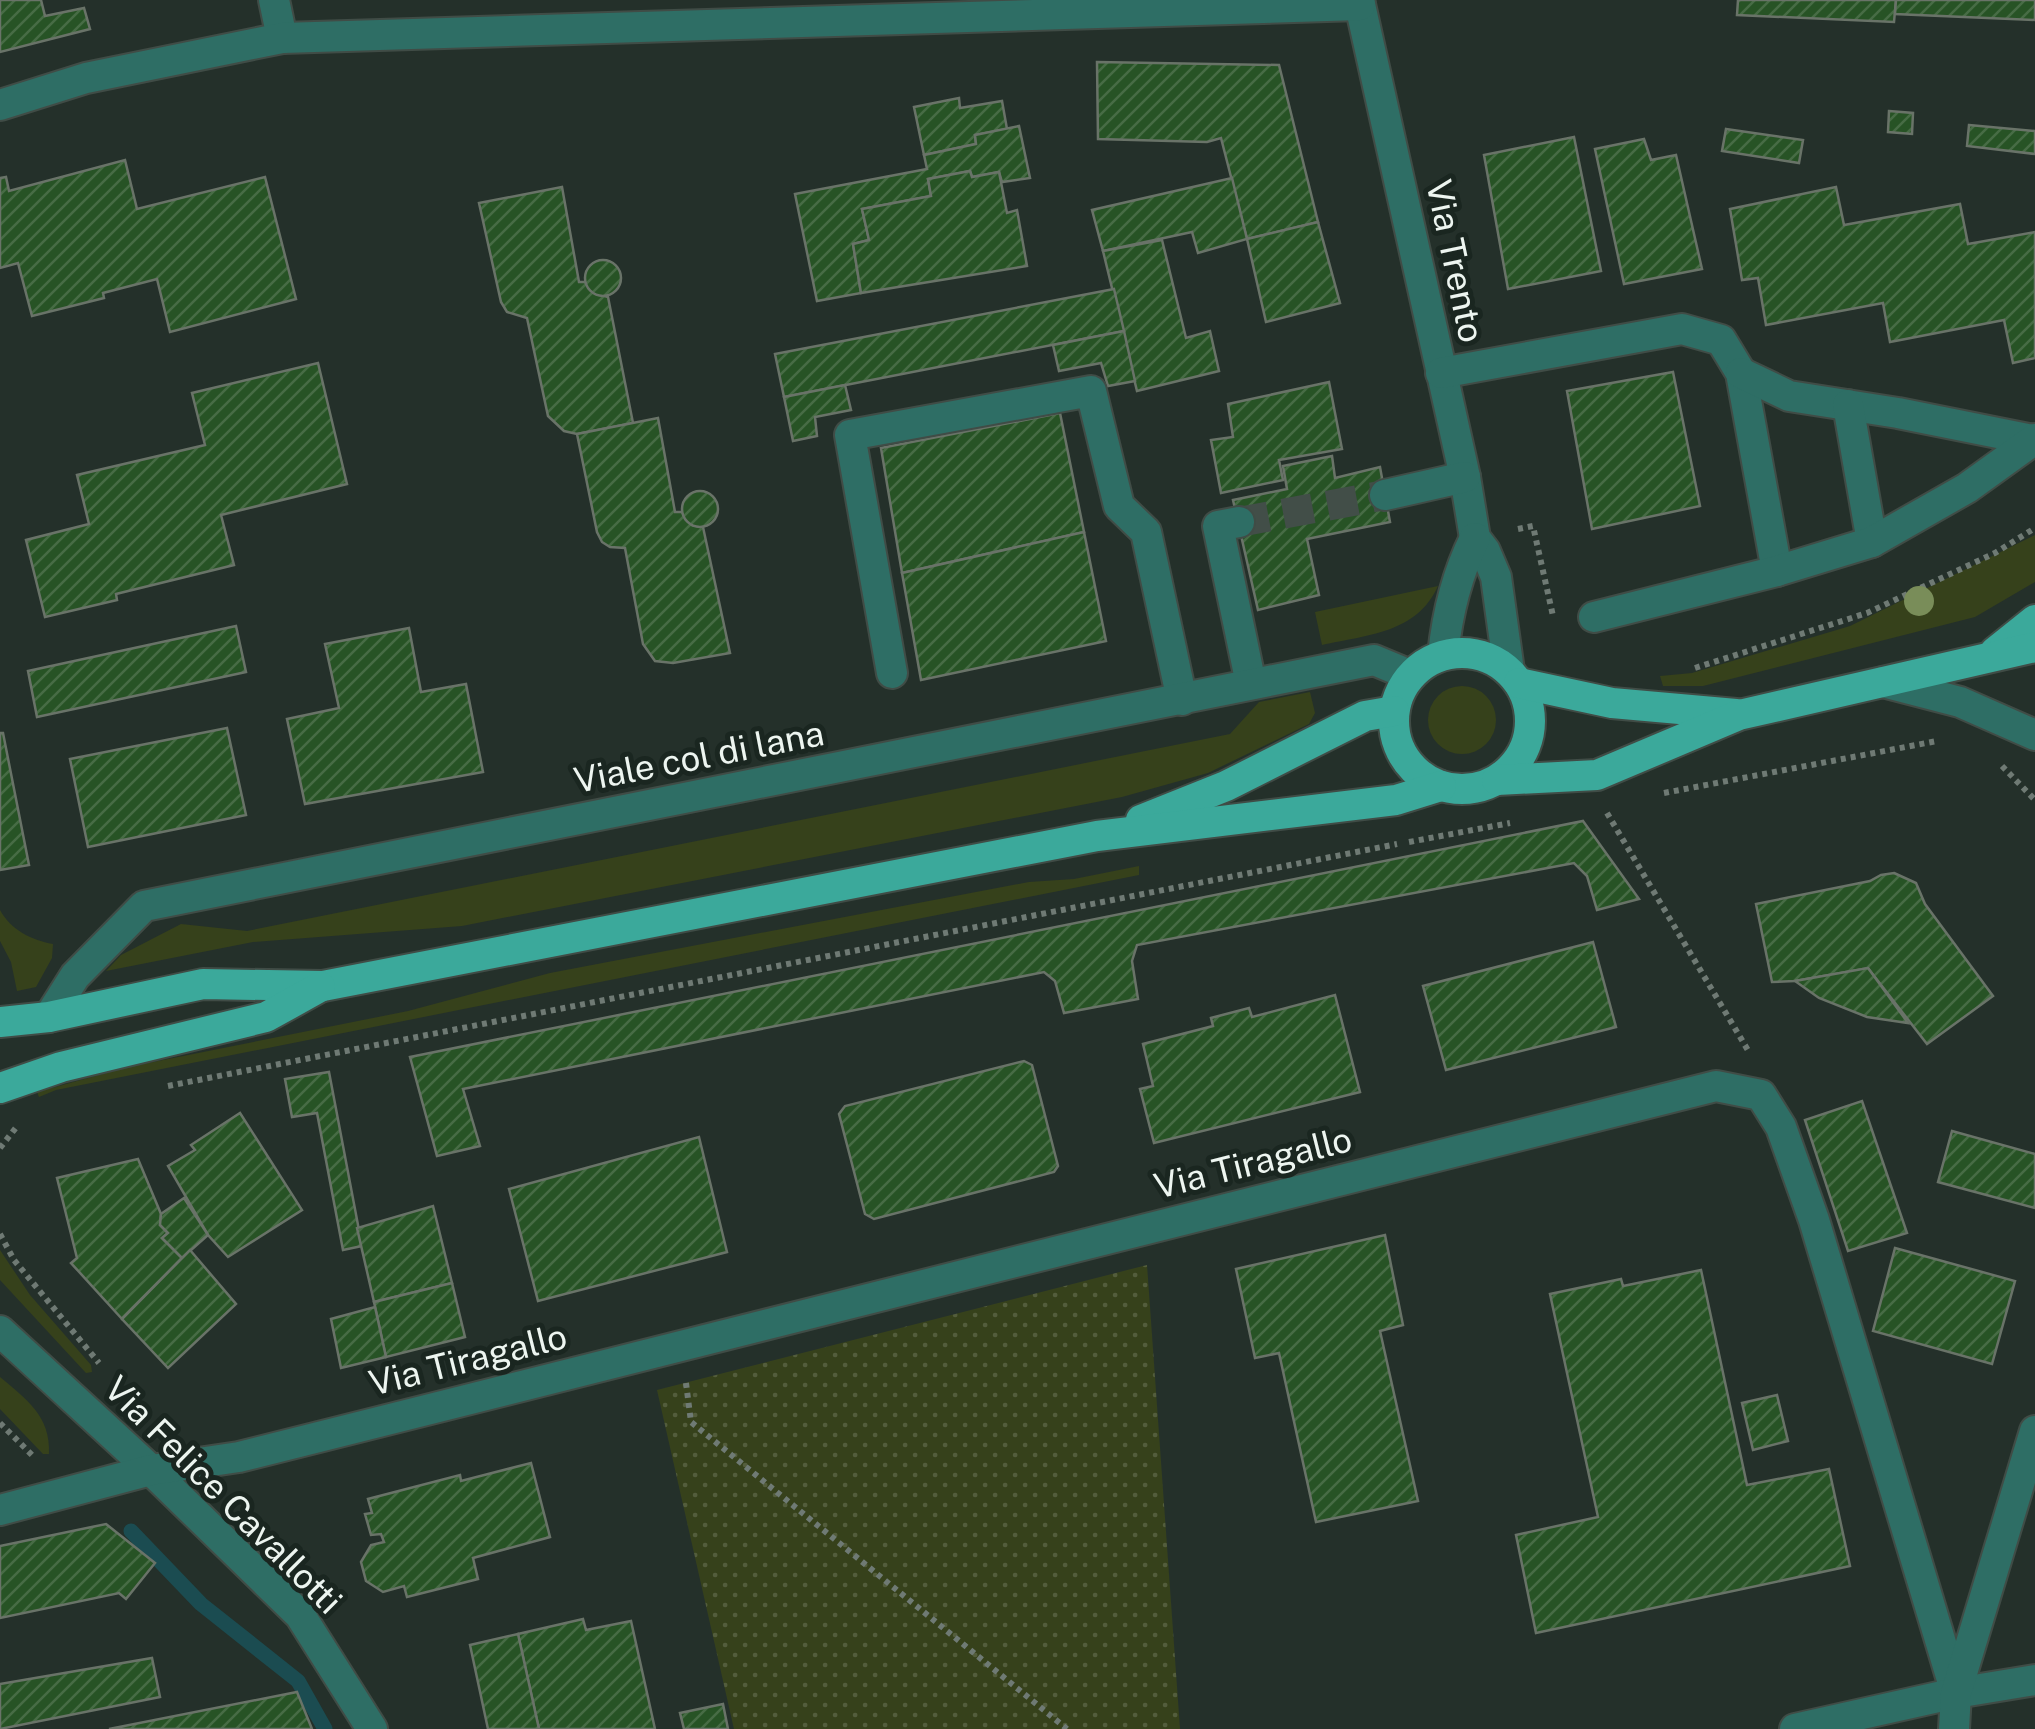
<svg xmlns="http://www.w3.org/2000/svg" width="2035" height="1729" font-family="'Public Sans',sans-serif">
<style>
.grass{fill:#36411b}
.park{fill:url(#park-dots)}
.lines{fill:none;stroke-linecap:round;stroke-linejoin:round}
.stream{stroke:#1b4c51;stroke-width:15}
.building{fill:url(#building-hatch);stroke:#697368;stroke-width:2.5}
.minor-tunnel{stroke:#424e48;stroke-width:30;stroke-dasharray:30 15;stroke-linecap:butt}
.minor-casing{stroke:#404c46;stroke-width:34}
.major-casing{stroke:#404c46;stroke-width:34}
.path{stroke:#6f7a74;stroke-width:6;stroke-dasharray:5 5;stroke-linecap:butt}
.minor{stroke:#2e6e65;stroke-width:30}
.major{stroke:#3ba99b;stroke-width:30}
.tree{fill:#798d59}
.labels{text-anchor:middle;stroke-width:10;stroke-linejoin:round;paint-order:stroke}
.street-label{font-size:35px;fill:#edf5f0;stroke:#1a2620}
</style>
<defs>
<pattern id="park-dots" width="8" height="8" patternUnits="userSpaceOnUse" patternTransform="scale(2.5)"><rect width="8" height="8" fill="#36411b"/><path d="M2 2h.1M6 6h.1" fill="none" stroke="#535d3c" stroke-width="1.8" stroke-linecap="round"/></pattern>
<pattern id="building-hatch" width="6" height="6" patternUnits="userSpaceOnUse" patternTransform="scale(2.5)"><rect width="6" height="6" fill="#275325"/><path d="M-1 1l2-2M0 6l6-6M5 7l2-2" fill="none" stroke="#476c45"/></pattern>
</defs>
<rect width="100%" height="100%" fill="#24302a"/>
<g class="grass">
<polygon points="2035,535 2035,582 1975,617 1703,686 1663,686 1660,676 1692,673 1850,626"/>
<path d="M 1438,586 C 1417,633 1367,635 1322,645 L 1315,612 Z"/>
<circle cx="1462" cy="720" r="34"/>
<polygon points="1310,692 1315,713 1309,724 1208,773 1122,797 462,926 253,942 106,971 121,955 181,924 247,931 1230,734 1259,702"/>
<polygon points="1139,866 1139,875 56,1090 39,1097 37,1092 128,1067 408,1011 550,973 1029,882 1074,879"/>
<path d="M 0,910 C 11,930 31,940 53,944 L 52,958 L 36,987 L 17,991 L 11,962 L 0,941 Z"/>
<polygon points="0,1250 30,1295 91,1365 92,1372 86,1373 0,1280"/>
<path d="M 0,1377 C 26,1399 51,1416 49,1454 L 43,1454 L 0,1409 Z"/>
</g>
<polygon class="park" points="1147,1265 1180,1729 734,1729 657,1390"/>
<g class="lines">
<polyline class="stream" points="131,1531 201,1604 298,1681 325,1729"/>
</g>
<g class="building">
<polygon points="0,0 41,0 45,16 84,8 90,29 0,52"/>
<polygon points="1738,0 1896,0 1894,22 1737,15"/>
<polygon points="1896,0 2035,0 2035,20 1895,14"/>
<polygon points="1097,62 1279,65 1318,222 1247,239 1221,138 1207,142 1098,139"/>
<polygon points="959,98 960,108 1002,101 1007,129 975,135 976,144 924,155 914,107"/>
<polygon points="1889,111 1913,113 1912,134 1888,132"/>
<polygon points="1969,125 2035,131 2035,154 1967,146"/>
<polygon points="1019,126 1030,178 1002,182 999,172 972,177 970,171 928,179 931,196 862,209 869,240 853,244 861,293 817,301 795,194 927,169 924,155 976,144 975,135"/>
<polygon points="1726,129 1803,140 1799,163 1722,151"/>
<polygon points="1574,137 1601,271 1508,289 1484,155"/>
<polygon points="1644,139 1651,160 1676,155 1702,269 1624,284 1595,149"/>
<polygon points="125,160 137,209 265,177 296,299 170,332 157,279 103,293 104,298 32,316 18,263 0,268 0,178 6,177 9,191"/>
<polygon points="970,171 972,177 999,172 1007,213 1017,210 1027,266 861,293 853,244 869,240 862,209 931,196 928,179"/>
<polygon points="1232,178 1247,239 1198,253 1192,232 1103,251 1092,210"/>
<polygon points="562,187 579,282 585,282 597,294 608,297 633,423 577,434 564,431 548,416 527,318 507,312 501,302 479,203"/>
<polygon points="1836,187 1844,225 1960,204 1968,244 2035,232 2035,358 2013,363 2004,320 1890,342 1883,303 1766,325 1758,278 1742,280 1730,209"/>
<polygon points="1318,222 1340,303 1266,322 1247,239"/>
<polygon points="1162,240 1186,338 1210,331 1219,371 1137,391 1103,251"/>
<circle cx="603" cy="278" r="18"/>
<polygon points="1114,289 1124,331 784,397 775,354"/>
<polygon points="1124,331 1135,381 1108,386 1101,363 1059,371 1053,345"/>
<polygon points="318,363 347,484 221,515 234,565 116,594 117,600 45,617 26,540 89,524 77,475 205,445 192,393"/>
<polygon points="1673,372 1700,506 1592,529 1567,391"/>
<polygon points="1329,382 1342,449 1279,460 1283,480 1221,493 1211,440 1233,437 1228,404"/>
<polygon points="845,385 851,410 815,417 817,436 793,441 784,397"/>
<polygon points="1060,413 1084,532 902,573 881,448"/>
<polygon points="658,418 675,512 682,512 692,525 703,527 730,653 673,663 655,661 643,644 625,548 610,547 602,542 597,532 577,434"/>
<polygon points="1332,456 1335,478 1380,467 1390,522 1307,539 1319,595 1258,610 1233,500 1287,489 1283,466"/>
<circle cx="700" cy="509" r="18"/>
<polygon points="1084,532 1106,641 921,680 902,573"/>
<polygon points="236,626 246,672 37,717 28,671"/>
<polygon points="409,628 421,692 466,684 483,772 305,804 287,719 339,708 325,644"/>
<polygon points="227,728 246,815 88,847 70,759"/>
<polygon points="0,733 3,733 29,865 0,870"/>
<polygon points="1583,821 1639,899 1597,910 1587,876 1574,863 1137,945 1132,961 1138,999 1064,1013 1055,981 1044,972 463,1089 480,1146 437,1156 410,1057"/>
<polygon points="1894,873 1916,883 1925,904 1993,996 1927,1044 1868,968 1795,981 1772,982 1756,904 1870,881 1881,875"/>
<polygon points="1593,942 1616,1027 1446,1070 1423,986"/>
<polygon points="1868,968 1908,1023 1867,1017 1819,998 1795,981"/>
<polygon points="1335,995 1360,1092 1154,1143 1140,1089 1153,1086 1143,1044 1213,1026 1211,1018 1249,1008 1252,1017"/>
<polygon points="1024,1061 1032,1065 1058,1166 1054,1172 874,1219 865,1214 839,1114 845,1106"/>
<polygon points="329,1072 362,1246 343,1250 317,1113 292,1117 285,1079"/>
<polygon points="1862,1101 1907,1233 1848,1251 1805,1120"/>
<polygon points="240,1113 302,1210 228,1257 208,1235 168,1166 195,1150 191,1145"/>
<polygon points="1952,1131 2035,1154 2035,1208 1938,1182"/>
<polygon points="699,1137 727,1252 538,1301 509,1189"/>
<polygon points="138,1159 161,1214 160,1225 168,1233 162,1238 182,1258 122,1319 71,1263 77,1258 57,1178"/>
<polygon points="184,1198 208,1235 182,1258 162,1238 168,1233 160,1225 161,1214"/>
<polygon points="433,1206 452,1283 374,1302 357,1228"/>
<polygon points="1385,1235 1403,1325 1380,1331 1418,1501 1316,1522 1279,1353 1255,1358 1236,1269"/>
<polygon points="1895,1248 2015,1281 1992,1364 1873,1331"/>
<polygon points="190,1250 236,1304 168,1368 122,1319"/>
<polygon points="1701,1270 1747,1485 1829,1469 1850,1566 1536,1633 1516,1535 1598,1517 1550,1294 1621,1279 1623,1286"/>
<polygon points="452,1283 465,1337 386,1357 374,1302"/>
<polygon points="375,1307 386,1357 341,1368 331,1319"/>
<polygon points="1777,1395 1788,1441 1753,1450 1742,1403"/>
<polygon points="531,1463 550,1537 473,1558 478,1579 407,1597 404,1586 383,1592 366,1581 361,1562 371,1545 384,1542 381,1534 371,1535 365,1514 372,1513 368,1499 460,1475 461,1481"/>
<polygon points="106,1524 155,1563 126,1599 119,1593 0,1618 0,1546"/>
<polygon points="583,1619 586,1630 631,1621 655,1729 539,1729 518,1634"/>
<polygon points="518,1634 539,1729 488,1729 470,1645"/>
<polygon points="152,1658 160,1697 0,1729 0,1684"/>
<polygon points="297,1692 312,1729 109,1729"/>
<polygon points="723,1704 728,1729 684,1729 680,1713"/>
</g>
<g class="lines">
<polyline class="minor-tunnel" points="1239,522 1385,495"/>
<defs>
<g id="minor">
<polyline points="274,0 282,38"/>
<polyline points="1359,0 1465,477 1475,538 1485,551 1496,577 1509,671"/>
<polyline points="0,105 86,78 282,38 1360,5"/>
<polyline points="1441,373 1682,329 1721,340 1741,373 1777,571"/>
<polyline points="1741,373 1789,396 1898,413 2033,440"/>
<polyline points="1848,405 1872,542"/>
<polyline points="1385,495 1465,477"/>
<polyline points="1239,522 1218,526 1251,684"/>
<polyline points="1594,617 1777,571 1872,542 1967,488 2035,439"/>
<path d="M 1443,655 C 1447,616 1457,574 1475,538"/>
<polyline points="892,673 850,435 1091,391 1119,506 1146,532 1182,700"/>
<polyline points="1883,682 1960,702 2035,735"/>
<polyline points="49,1017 75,976 144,906 1374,660 1410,675"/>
<polyline points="0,1331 151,1470 300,1615 372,1729"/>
<polyline points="0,1510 151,1470 239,1457 1716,1086 1761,1095 1781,1127 1814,1220 1956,1693"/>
<polyline points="1795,1729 1956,1693 2035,1680"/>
<polyline points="1954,1729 1956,1693 2035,1431"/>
</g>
<g id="major">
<polyline points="1995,652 2035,620"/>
<circle cx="1462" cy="721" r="68"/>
<polyline points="1519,683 1612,703 1736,714"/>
<polyline points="1497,780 1597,775 1739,715 2035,647"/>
<polyline points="1141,820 1226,786 1365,716 1394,711"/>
<polyline points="0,1022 49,1017 203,984 323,986 1097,836 1396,800 1441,786"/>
<polyline points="0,1088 61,1067 266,1017 320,987"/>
</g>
</defs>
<use href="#minor" class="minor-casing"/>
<use href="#major" class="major-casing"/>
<g class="path">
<polyline points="1518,529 1533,526 1553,616"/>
<polyline points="1695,668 1867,613 1995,553 2035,528"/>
<polyline points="2002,766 2035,800"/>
<polyline points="1664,793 1937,741"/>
<polyline points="1607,813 1749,1052"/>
<polyline points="1409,842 1510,823"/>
<polyline points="168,1086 1397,844"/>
<polyline points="0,1148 18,1125"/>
<polyline points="0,1234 14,1260 99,1363"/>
<polyline points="686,1383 691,1422 1067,1729"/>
<polyline points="0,1423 35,1458"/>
</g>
<use href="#minor" class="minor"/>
<use href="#major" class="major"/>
</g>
<circle class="tree" cx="1919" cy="601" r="15"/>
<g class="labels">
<g class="street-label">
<text transform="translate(1455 261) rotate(78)" y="12">Via Trento</text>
<text transform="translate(699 757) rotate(-11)" y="12">Viale col di lana</text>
<text transform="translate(1253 1163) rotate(-14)" y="12">Via Tiragallo</text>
<text transform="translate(468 1360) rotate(-14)" y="12">Via Tiragallo</text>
<text transform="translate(223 1495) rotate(45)" y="12">Via Felice Cavallotti</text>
</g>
</g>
</svg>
